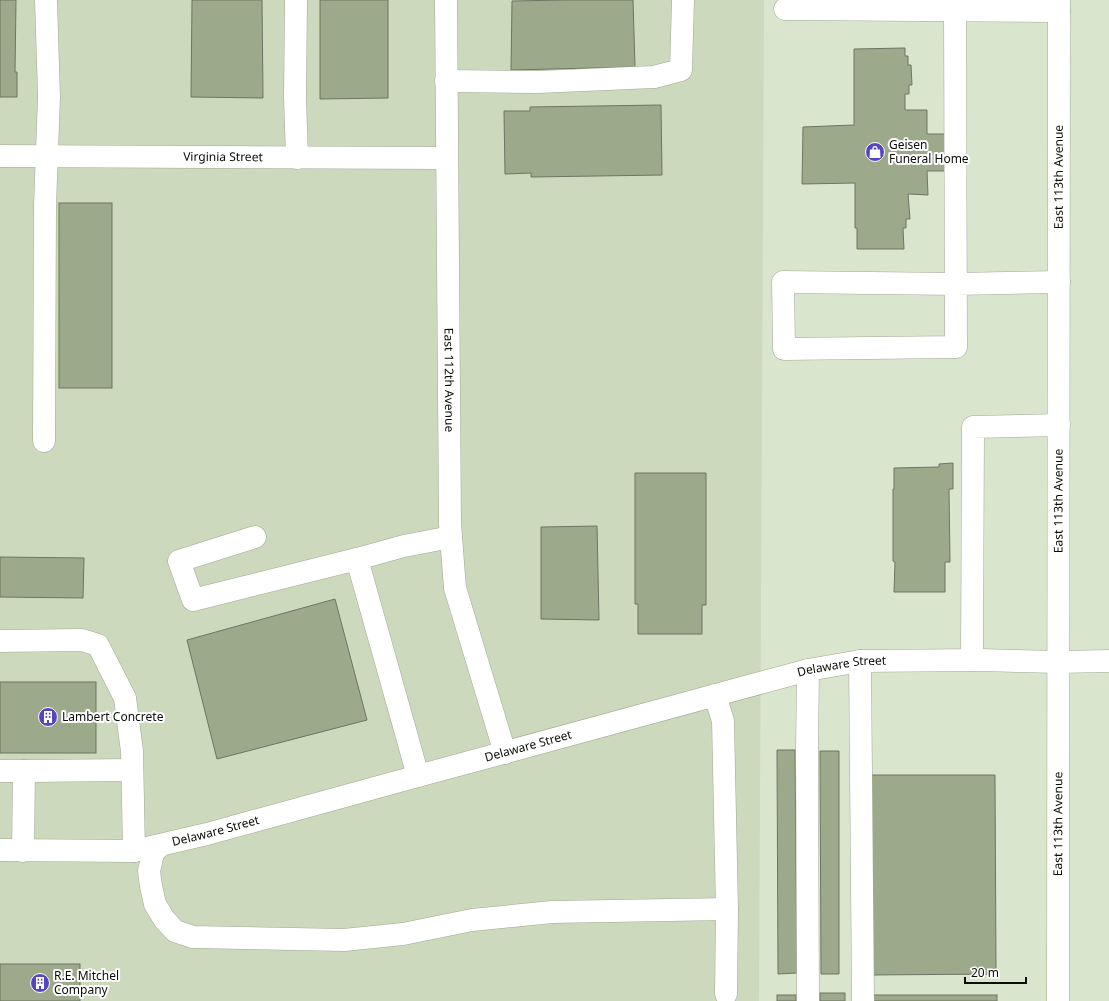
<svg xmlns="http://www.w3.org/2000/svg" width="1109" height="1001" font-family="'Noto Sans',sans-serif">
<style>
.built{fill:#ccd9bc}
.building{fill:#9caa8b;stroke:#6c7561}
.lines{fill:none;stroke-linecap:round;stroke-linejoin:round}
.minor-casing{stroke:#9fa993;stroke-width:23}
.minor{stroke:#fff;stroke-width:22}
.labels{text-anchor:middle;stroke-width:4;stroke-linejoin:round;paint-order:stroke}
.poi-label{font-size:12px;fill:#0a0d06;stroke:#fff;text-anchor:start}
.street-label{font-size:12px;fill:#0a0d06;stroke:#fff}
</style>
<rect width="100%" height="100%" fill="#dae5ce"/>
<polygon class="built" points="0,0 764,0 759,1001 0,1001"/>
<g class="building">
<polygon points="0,0 16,0 15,72 17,72 17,97 0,97"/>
<polygon points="192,0 262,0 263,98 191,97"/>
<polygon points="320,0 388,0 388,98 320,99"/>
<polygon points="565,0 633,0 635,67 511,70 512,1"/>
<polygon points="905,48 905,56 908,56 908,65 911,65 912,85 909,85 909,94 905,94 905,110 927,110 927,134 948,134 948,171 927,171 928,195 908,194 910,219 906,219 906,228 903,228 904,249 857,249 857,228 855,228 855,183 802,184 803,127 854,125 854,49"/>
<polygon points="661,105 662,175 531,177 531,173 505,174 504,111 530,111 530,107"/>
<rect x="59" y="203" width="53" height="185"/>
<polygon points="953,463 953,489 949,489 950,562 945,562 945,592 894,592 895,562 893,561 893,489 894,489 894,468 939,467 939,464"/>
<polygon points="635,473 706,473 706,605 702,605 702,634 638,634 638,604 635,604"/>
<polygon points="597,526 599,620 541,619 541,527"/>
<polygon points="0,557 84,558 83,598 0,597"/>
<polygon points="335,599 367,720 217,759 187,640"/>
<rect x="0" y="682" width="96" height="71"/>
<polygon points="777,750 795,750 797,973 778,974"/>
<polygon points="820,751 839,751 839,974 821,974"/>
<polygon points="869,775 995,775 996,974 870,975"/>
<rect x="0" y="964" width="80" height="37"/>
<rect x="820" y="993" width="25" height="8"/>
<rect x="777" y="995" width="19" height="6"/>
<rect x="870" y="995" width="127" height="6"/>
</g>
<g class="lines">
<defs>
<g id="minor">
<polyline points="296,0 295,97 297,158"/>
<path id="s1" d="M 446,0 L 450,524 L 455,588 L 505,753"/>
<polyline points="785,9 1059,11"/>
<polyline points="955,11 956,347 784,349 783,282 956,284 1059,282"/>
<polyline points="446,81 538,82 654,77 681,70 683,0"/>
<path id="s2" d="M 0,156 L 447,158"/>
<polyline points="44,441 45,206 49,97 46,0"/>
<polyline points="255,537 179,561 193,600 357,559 418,776"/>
<polyline points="357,559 404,546 451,537"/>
<polyline points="0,641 82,640 98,645 125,698 132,751 134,851"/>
<polyline points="972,660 973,427 1059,425"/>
<polyline points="860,661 863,1001"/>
<polyline points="808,670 807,750 808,1001"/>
<polyline points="715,695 723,721 727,909 726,994"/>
<polyline points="0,771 24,771 23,851"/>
<polyline points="24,771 132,770"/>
<polyline points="161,845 153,853 149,871 151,886 155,904 164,919 175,931 193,937 344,940 403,934 472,920 552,912 727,909"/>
<path id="s3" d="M 0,850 L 134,851 L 207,834 L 418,776 L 808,670 L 860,661 L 981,660 L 1058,662 L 1109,661"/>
<path id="s4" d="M 1058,1001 L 1059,0"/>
</g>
</defs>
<use href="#minor" class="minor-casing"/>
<use href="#minor" class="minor"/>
</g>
<defs>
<symbol id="shop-disc" viewBox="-11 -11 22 22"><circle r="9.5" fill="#5646bd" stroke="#fff"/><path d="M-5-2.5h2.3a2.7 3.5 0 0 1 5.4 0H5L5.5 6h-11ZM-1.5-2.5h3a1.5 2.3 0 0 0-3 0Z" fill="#fff"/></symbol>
<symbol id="building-disc" viewBox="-11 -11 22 22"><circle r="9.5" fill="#5646bd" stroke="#fff"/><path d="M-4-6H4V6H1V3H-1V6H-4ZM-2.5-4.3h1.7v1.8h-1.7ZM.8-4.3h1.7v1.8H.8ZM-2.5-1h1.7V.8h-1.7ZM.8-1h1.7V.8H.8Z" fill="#fff"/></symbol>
</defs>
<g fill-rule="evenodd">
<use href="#shop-disc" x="864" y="141" width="22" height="22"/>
<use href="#building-disc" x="37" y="706" width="22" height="22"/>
<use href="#building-disc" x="29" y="972" width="22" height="22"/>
</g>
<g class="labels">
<g class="poi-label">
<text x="889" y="149">Geisen<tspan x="889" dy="14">Funeral Home</tspan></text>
<text x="62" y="721">Lambert Concrete</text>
<text x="54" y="980">R.E. Mitchel<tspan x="54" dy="14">Company</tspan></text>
</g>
<g class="street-label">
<text dy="4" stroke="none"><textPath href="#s2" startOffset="223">Virginia Street</textPath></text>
<text dy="4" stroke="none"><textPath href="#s4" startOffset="824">East 113th Avenue</textPath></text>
<text dy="4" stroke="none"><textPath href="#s1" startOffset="380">East 112th Avenue</textPath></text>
<text dy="4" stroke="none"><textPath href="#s4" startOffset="500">East 113th Avenue</textPath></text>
<text dy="4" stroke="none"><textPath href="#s3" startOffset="866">Delaware Street</textPath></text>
<text dy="4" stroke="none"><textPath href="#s3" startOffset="542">Delaware Street</textPath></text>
<text dy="4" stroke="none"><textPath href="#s4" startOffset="177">East 113th Avenue</textPath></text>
<text dy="4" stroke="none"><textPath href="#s3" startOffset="218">Delaware Street</textPath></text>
</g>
</g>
<path d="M965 977v6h61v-6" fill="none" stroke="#0a0d06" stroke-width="2"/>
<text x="971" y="977" font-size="12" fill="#0a0d06" stroke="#ffffff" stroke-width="3" paint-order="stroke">20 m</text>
</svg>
